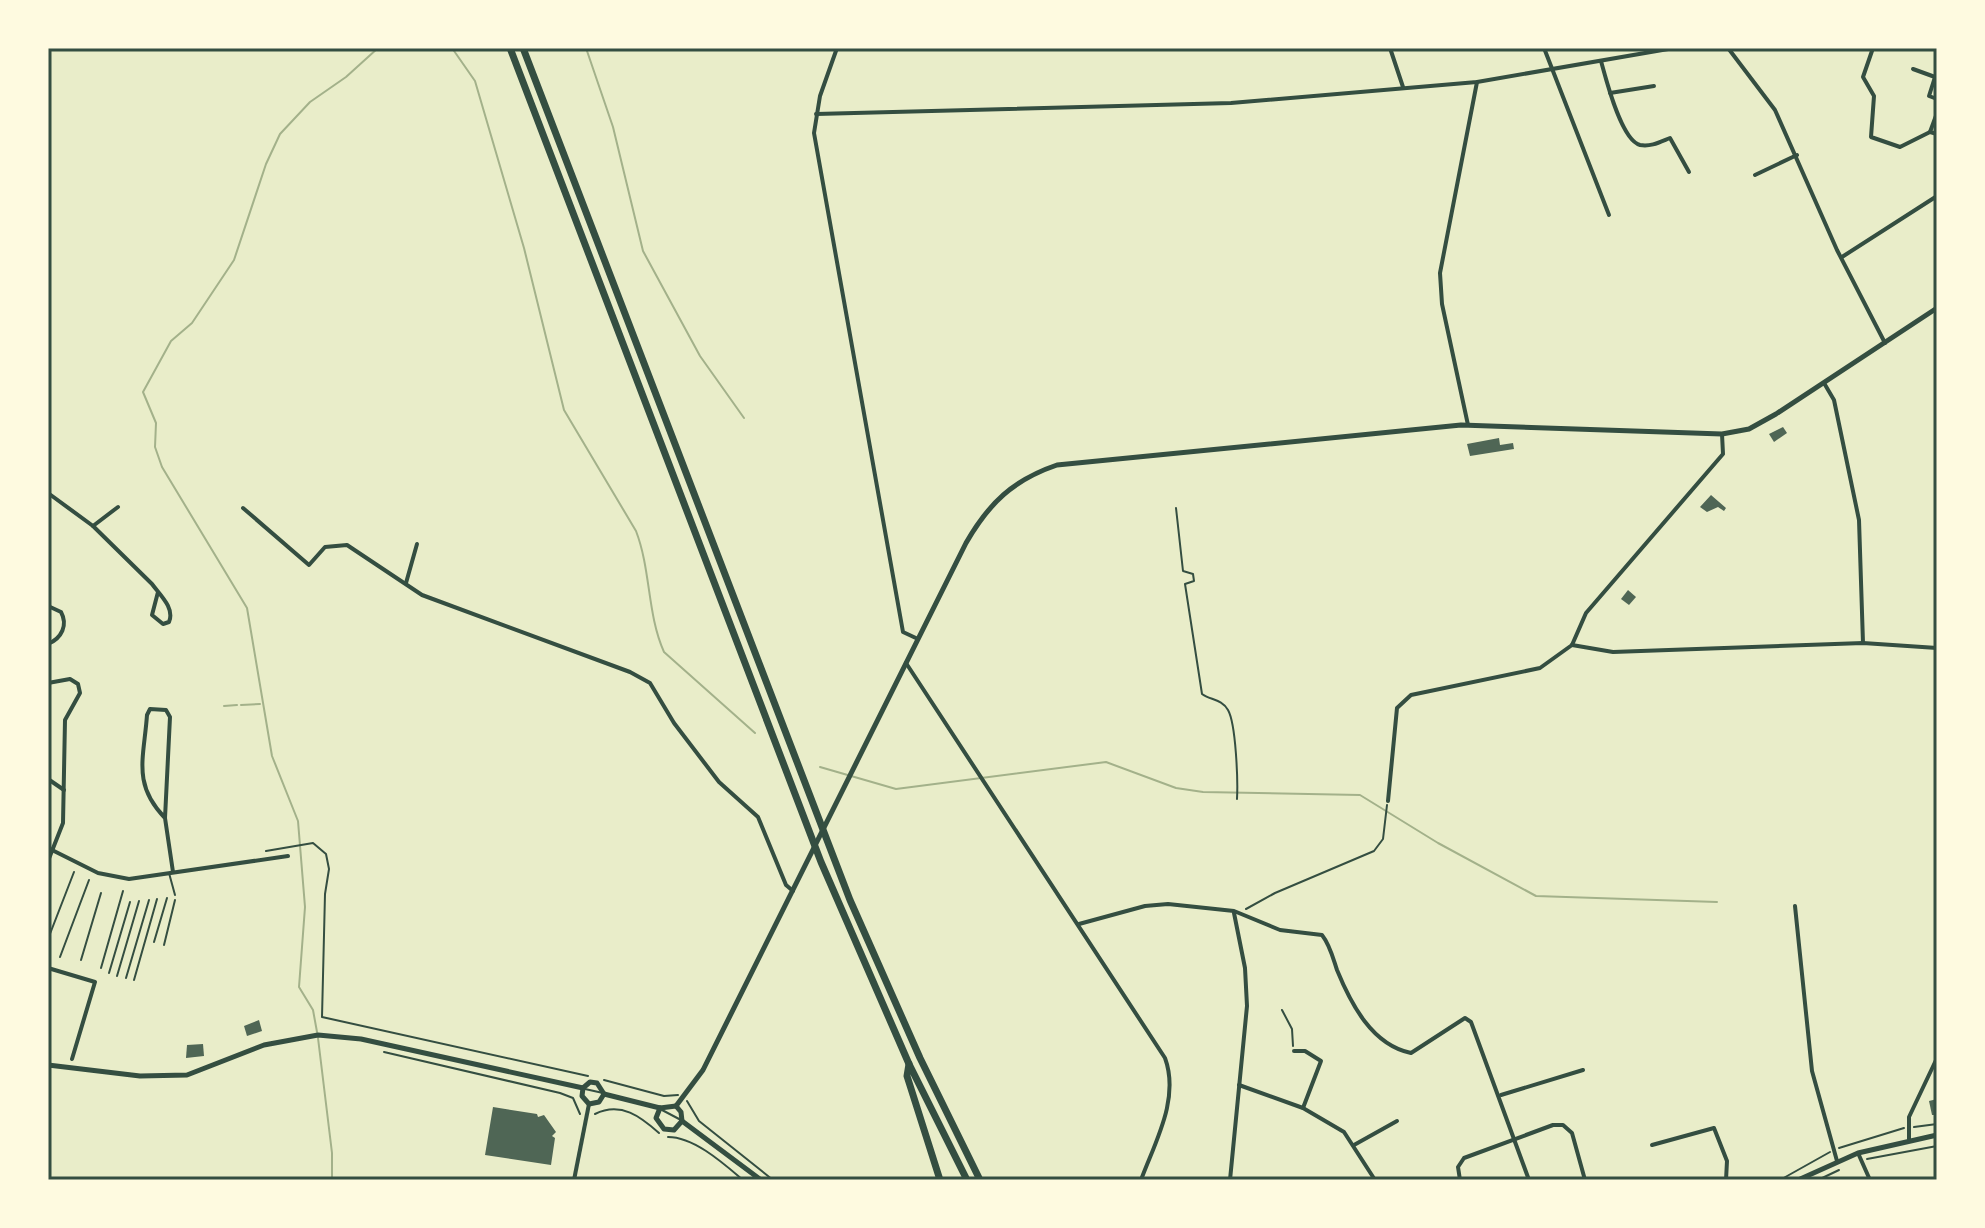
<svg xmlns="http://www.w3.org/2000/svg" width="1985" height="1228" font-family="Cabin,sans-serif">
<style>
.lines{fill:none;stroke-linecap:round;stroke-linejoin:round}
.stream{stroke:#a3b18a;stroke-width:2}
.building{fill:#4f6655}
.path{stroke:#344e41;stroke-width:2}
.service{stroke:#344e41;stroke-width:2}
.minor{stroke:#344e41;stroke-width:4}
.tertiary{stroke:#344e41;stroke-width:5}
.trunk{stroke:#344e41;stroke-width:7}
.neatline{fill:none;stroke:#344e41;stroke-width:3}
</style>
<rect width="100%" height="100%" fill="#e9edc9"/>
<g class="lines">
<g class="stream">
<path d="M 452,48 L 475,81 L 524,248 L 564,410 L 636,531 C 651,570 647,614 664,652 L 755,733"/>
<polyline points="586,48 613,127 643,251 700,356 744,418"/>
<polyline points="241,705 260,704"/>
<polyline points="224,706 237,705"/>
<polyline points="820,767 896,789 1106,762 1176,788 1203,792 1360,795 1438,843 1536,896 1717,902"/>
<polyline points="317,1032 313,1010 299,987 305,907 298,821 272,756 247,608 162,467 155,447 156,423 143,392 171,341 192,323 234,260 266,164 280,134 310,102 346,77 378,48"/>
<polyline points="318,1038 332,1153 332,1180"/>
</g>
</g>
<g class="building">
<polygon points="1783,427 1787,433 1774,442 1769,434"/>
<polygon points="1499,438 1500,445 1513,443 1514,449 1470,456 1467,444"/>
<polygon points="1711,495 1726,508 1724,511 1718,507 1707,512 1700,507"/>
<polygon points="1628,590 1636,597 1629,605 1621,599"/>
<polygon points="259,1020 262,1031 247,1036 244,1026"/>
<polygon points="203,1044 204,1056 186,1058 187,1045"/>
<polygon points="1937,1099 1937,1115 1932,1115 1929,1101"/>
<polygon points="493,1107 537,1114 538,1117 544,1115 556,1132 552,1136 555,1138 551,1165 485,1155"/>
</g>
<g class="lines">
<g class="path">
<path d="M 1176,508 L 1183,571 L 1193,574 L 1194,581 L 1185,584 L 1202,694 C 1210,700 1222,699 1228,710 C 1236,724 1238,781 1237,799"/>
<polyline points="266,851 313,843 326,854 329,869 325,894 322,1017 588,1076"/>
<polyline points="1246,909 1275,893 1374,851 1383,839 1387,805"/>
<polyline points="48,939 74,872"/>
<polyline points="154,942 167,898"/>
<polyline points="164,945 175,900"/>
<polyline points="60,957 89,880"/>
<polyline points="81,960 101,893"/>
<polyline points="101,968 123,891"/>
<polyline points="109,973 130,902"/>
<polyline points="117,976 139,901"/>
<polyline points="126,978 149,900"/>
<polyline points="134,980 157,899"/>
<polyline points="1282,1010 1292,1029 1293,1046"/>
<polyline points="384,1052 560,1093 573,1098 580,1114"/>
<polyline points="604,1080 664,1096 678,1095"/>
<polyline points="687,1101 699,1121 773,1180"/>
<path d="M 595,1114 C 621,1101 641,1117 659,1133"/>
<polyline points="1914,1127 1937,1124"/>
<path d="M 668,1137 C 694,1137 723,1163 743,1180"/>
<polyline points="1839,1148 1904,1128"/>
<polyline points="1867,1159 1937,1146"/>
<polyline points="1780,1180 1830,1152"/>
<polyline points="1818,1180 1839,1170"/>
</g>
<g class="service">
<polyline points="169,873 175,895"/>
<polyline points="585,1089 603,1093"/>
<polyline points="662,1110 681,1120"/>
</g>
<g class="minor">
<polyline points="837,48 820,96 814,133 903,632 918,639"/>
<polyline points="1390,48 1403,87"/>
<polyline points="1544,48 1609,215"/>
<polyline points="1728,48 1775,110 1837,250 1885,343"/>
<polyline points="1873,48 1863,77 1874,96 1871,137 1900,147 1930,132 1937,134"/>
<path d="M 1601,61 C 1606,79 1621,140 1640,145 C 1651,147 1660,142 1670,138 L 1689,172"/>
<polyline points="1913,69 1935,77"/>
<polyline points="1935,77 1929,96 1937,99"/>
<polyline points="1610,93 1654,86"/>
<polyline points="816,114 1231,103 1477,82 1674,48"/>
<polyline points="1930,132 1937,113"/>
<polyline points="1755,175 1797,155"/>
<polyline points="1842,257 1937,196"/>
<polyline points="1824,383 1834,400 1859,520 1863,643"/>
<polyline points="1468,425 1442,304 1440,273 1477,82"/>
<path d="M 48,493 L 93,526 L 152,584 C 160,595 175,608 169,622 L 163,624 L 152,615 L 158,592"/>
<polyline points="243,508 309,565 325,547 347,545 422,595 630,672 650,683 674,723 719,782 758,817 786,885 793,891"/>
<polyline points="93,526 118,507"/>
<polyline points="406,583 417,544"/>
<path d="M 48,606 L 61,612 C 68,625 62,638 48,644"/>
<polyline points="1572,645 1613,652 1863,643 1937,648"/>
<polyline points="1572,645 1586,613 1723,454 1722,434"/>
<path d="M 906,663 L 1165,1058 C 1180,1099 1155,1142 1141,1180"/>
<polyline points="48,683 70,679 78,684 80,693 65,720 63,823 48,861"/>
<polyline points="48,779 64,790"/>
<polyline points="1388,801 1397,708 1411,695 1540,668 1572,645"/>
<path d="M 165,818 C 132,784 144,758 147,715 L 150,709 L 166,710 L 170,717 L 165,818 L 173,872"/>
<polyline points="48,848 98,873 129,879 288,856"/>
<polyline points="1795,906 1812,1071 1837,1161"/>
<path d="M 1079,924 L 1145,906 L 1168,904 L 1234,911 L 1280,930 L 1322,935 C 1330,945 1333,958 1337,970 C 1351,1004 1372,1045 1411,1053 L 1465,1018 L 1471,1022 L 1529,1180"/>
<polyline points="48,968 95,982 72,1059"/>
<polyline points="1294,1051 1305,1051 1321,1061 1303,1108"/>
<polyline points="1239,1085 1303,1108 1344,1132 1375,1180"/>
<polyline points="1501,1095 1583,1070"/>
<polyline points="1909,1139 1909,1117 1937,1058"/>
<polyline points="1354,1145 1397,1121"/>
<polyline points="1652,1145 1714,1128 1727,1161 1726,1180"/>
<polyline points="1858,1153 1870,1180"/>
<polyline points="574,1180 589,1104"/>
<polyline points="1230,1180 1247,1006 1245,968 1234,913"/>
<polyline points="1460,1180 1458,1167 1464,1158 1553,1125 1563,1125 1572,1133 1585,1180"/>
</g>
<g class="tertiary">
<polyline points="48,1065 140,1076 187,1075 264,1045 318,1035 361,1039 583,1088"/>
<polyline points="583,1088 582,1096 589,1104 599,1102 604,1094"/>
<polyline points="583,1088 590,1082 597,1083 604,1094"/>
<polyline points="604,1094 660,1108"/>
<path d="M 676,1106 L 703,1070 L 966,543 C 989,503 1013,480 1057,465 L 1461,425 L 1722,434 L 1749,429 L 1776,414 L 1937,308"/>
<polyline points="676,1106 681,1112 682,1121"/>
<polyline points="660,1108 656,1118 664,1129 674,1130 682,1121"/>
<polyline points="660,1108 676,1106"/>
<polyline points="682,1121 761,1180"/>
<polyline points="1798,1180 1858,1153 1937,1135"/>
</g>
<g class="trunk">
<polyline points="510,48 821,862 909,1064 967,1180"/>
<polyline points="523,48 850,900 920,1058 980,1180"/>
<polyline points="909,1064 907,1076 940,1180"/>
</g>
</g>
<rect width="1985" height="1228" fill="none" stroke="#fefae0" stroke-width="100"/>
<rect x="50" y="50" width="1885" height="1128" class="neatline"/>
</svg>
